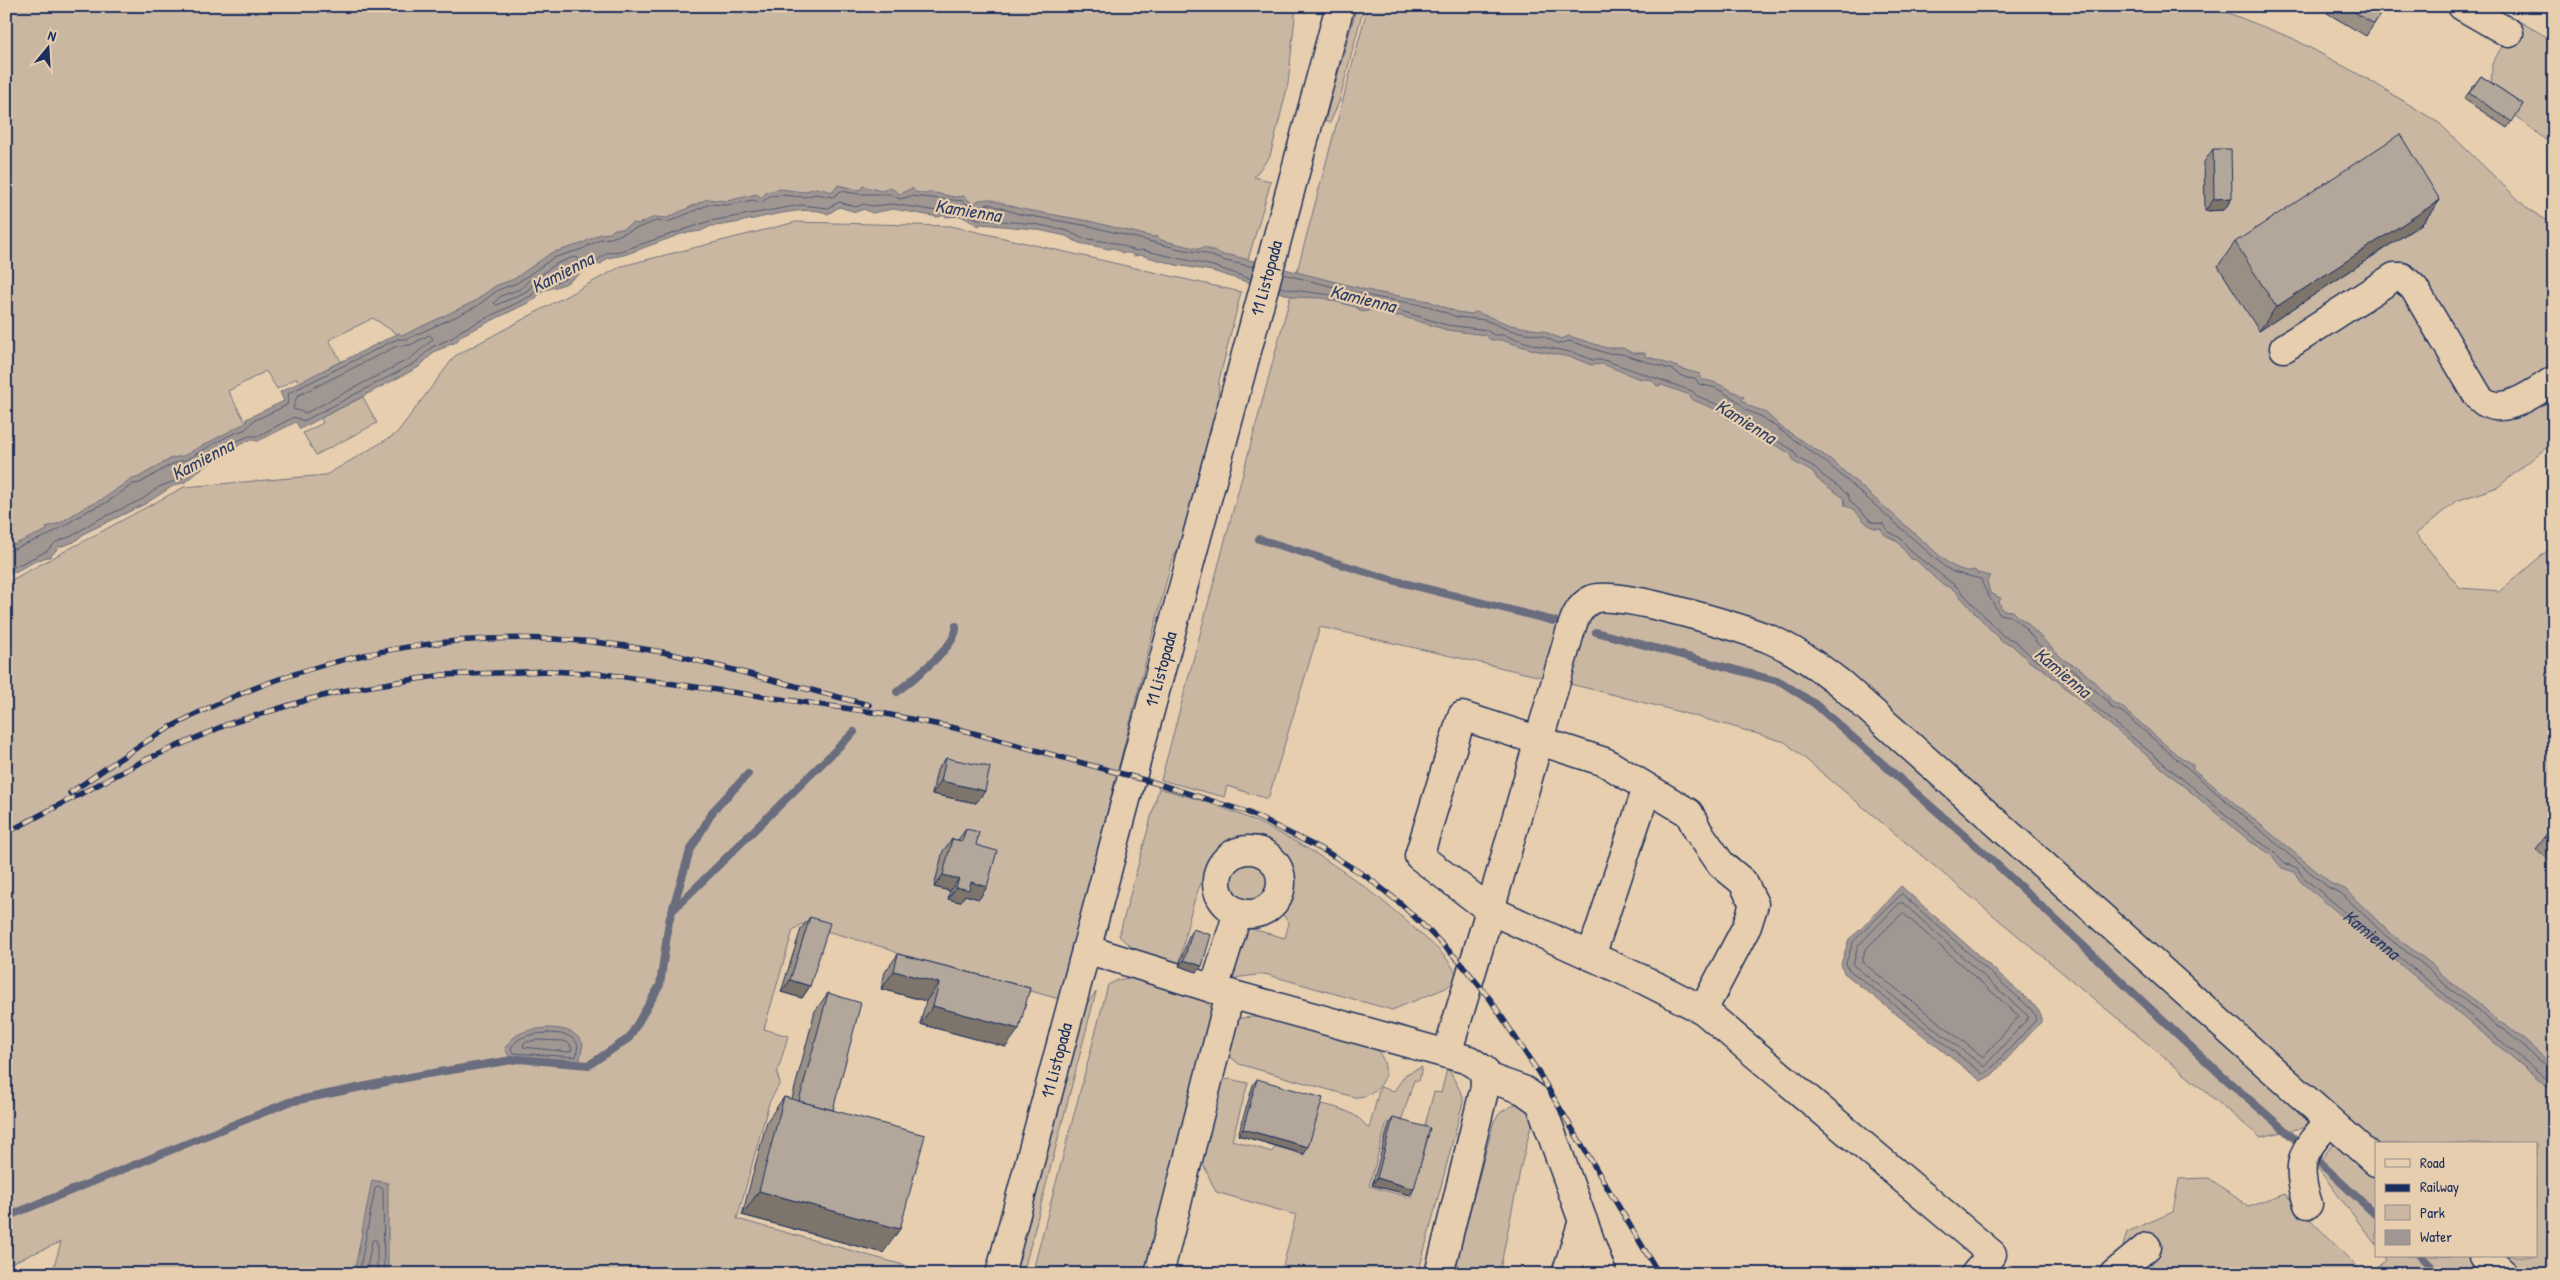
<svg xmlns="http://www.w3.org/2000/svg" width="2560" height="1280" font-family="'Patrick Hand',sans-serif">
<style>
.green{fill:#c9b7a2;stroke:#727380}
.water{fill:#a09793;stroke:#6b6d7e}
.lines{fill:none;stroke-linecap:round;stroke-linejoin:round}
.shore{stroke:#505973;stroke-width:1}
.stream{stroke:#6b6d7e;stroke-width:8}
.minor-casing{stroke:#1b2f5e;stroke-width:31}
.minor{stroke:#e6ceae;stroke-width:28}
.rail-casing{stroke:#1b2f5e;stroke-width:5.5}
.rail{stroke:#e6ceae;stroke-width:4;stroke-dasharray:11;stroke-linecap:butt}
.wall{fill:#9a8f84;stroke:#1b2f5e}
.shaded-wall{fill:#7d746c;stroke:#1b2f5e}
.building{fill:#b3a69a;stroke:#1b2f5e}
.labels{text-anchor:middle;stroke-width:4.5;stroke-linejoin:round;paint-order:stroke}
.street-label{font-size:18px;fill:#1b2f5e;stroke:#e6ceae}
.water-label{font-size:19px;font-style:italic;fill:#2f3f66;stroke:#e6ceae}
</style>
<rect width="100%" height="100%" fill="#e6ceae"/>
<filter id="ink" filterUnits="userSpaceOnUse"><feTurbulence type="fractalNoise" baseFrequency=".02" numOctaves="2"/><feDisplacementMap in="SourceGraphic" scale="10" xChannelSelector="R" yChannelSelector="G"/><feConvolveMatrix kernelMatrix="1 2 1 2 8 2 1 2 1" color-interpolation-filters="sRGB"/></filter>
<g filter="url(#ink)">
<g class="green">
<polygon points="6,6 1296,6 1288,84 1279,121 1270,156 1254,177 1271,181 1247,263 845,193 601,238 420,336 400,336 373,318 329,340 341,361 299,383 297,378 277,389 266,371 228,391 246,423 150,477 6,553"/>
<polygon points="1357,6 1364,6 1339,102 1330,123 1325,121"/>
<path d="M 1368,6 L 2213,7 L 2292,38 L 2371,81 L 2439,123 L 2528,209 L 2554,225 L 2554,441 L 2498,487 L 2456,501 L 2416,534 L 2460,588 L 2500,591 L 2554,545 L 2554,1274 L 2504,1274 L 2484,1256 L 2536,1256 L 2536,1144 L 2376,1144 L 2376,1162 L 2330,1122 L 2260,1137 L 1785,742 C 1633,696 1476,661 1320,627 L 1268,799 L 1227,786 L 1224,797 L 1161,780 Z"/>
<polygon points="2517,20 2554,41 2554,147 2491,95 2492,64"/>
<polygon points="796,222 951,226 1241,292 1219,380 1218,402 1190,522 1171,563 1059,999 1031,991 1014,1006 886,948 802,924 793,930 764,1029 788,1036 777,1074 780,1083 769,1103 737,1219 936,1274 52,1274 61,1242 6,1265 6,583 184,487 326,475 396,434 455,356 622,266"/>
<polygon points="363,397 377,423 316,455 303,433 323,423 321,418"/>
<path d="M 1159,788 C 1178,794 1199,799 1218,806 C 1291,833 1356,875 1414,928 C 1431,943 1450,957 1458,978 L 1446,988 L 1392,1010 L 1265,974 L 1233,978 L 1248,928 L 1285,938 L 1289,922 L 1281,913 L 1288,899 L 1290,868 C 1280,853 1269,843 1250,842 C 1199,840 1187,929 1179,966 C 1157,959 1135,953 1119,936 Z"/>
<circle cx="1251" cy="881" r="20"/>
<polygon points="1133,977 1202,998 1211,1008 1216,1020 1151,1274 1032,1274 1108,985 1118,980"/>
<polygon points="1096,992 1023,1274 1014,1274 1084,1007"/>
<path d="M 1252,1017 L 1273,1018 L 1370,1044 C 1397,1063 1386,1098 1354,1097 L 1239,1064 L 1227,1054 L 1235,1022 L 1241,1018 Z"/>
<path d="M 1422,1067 L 1419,1081 L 1414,1080 L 1400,1125 L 1387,1122 L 1369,1186 L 1411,1198 L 1429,1134 L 1423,1132 L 1434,1092 L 1441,1093 L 1447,1069 L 1449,1070 L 1463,1096 L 1463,1102 L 1418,1274 L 1281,1274 L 1296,1215 L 1216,1192 L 1198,1153 L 1219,1082 L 1229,1079 L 1248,1083 L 1232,1140 L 1272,1152 L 1275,1146 L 1304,1155 L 1319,1103 C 1341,1109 1355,1111 1369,1129 L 1380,1087 L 1394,1091 L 1406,1074 Z"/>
<polygon points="1516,1104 1528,1104 1535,1110 1521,1166 1499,1274 1453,1274 1494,1121 1501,1112"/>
<polygon points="2338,1138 2376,1169 2376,1245 2316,1166"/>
<polygon points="2209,1178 2249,1207 2285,1194 2364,1274 2158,1274 2152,1265 2134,1260 2123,1246 2127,1232 2173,1212 2179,1179"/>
<polygon points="2385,1256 2473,1256 2493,1274 2369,1274 2387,1259"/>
</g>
<g class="water">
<path d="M 838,185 L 859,190 L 863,186 L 881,191 L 891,188 L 900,194 L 912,188 L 915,192 L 927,194 L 930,192 L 954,197 L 964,196 L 973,204 L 979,200 L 989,199 L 1021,209 L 1089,221 L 1153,237 L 1155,236 L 1161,240 L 1199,249 L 1204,247 L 1226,256 L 1230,255 L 1375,292 L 1429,301 L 1457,312 L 1471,314 L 1476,312 L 1511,325 L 1544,331 L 1561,339 L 1569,336 L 1607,348 L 1623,348 L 1632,353 L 1645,353 L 1645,356 C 1665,361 1681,370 1700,374 L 1702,380 C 1713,379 1734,392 1744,397 L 1742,400 L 1749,406 L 1765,412 L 1781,427 L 1830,459 L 1948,563 C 1956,568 1966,573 1975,570 L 1977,573 L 1991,576 L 1987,581 L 1990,593 L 2001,598 L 1999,601 L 2002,610 L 2013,611 C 2016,618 2022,618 2027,623 C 2039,635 2050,647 2063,659 C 2069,664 2078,666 2083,671 C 2089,677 2111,697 2113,703 L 2121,706 L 2176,754 L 2193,765 L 2193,769 L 2203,777 L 2332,884 L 2345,889 L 2389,932 L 2433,965 L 2441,975 L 2480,1004 L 2498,1022 L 2508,1026 L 2554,1066 L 2554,1092 L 2301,882 L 2294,872 L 2282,868 L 2269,853 L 2251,842 L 2044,670 L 2030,662 L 2012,645 L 2001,641 L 1954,590 L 1939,582 L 1916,560 L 1911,559 L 1897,541 L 1885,535 L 1880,528 C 1864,531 1860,508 1845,506 L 1844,498 L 1817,479 L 1814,473 L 1794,462 L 1791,454 L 1751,432 L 1745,425 L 1728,419 L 1724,413 L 1691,399 L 1690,395 L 1662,385 L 1657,386 L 1652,380 L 1637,378 L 1603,364 L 1591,365 L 1574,358 L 1534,350 L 1501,340 L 1491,340 L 1485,335 L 1447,330 L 1401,316 L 1391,316 L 1375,309 L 1363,312 L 1356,307 L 1322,298 L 1295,297 L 1212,271 L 1176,265 L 1141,255 L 1133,256 L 1131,253 L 1122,253 L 1114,248 L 1109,249 L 1079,243 L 1066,236 L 1034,229 L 981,224 L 979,226 L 961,216 L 946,217 L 945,215 L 938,217 L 893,209 L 872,213 L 864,209 L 856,212 L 839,207 L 828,214 C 805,201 739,226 711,226 L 701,231 L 681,234 L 624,255 L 607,258 L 601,264 L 591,266 L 565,284 L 542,291 L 534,300 L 462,335 L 455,343 L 448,344 L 446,347 L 435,351 L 419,367 L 300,429 L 296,422 L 258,441 L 250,440 L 239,445 L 198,471 L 185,482 L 173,486 L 145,504 L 85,533 L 74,542 L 59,547 L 50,557 C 42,556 16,572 6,576 L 6,548 L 47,530 L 46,527 L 60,523 L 87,506 L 103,499 L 132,478 L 137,478 L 172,458 L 183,456 L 247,422 L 246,419 L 284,401 L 280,392 L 399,333 L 401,335 L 406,334 L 475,301 L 495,286 L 514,279 L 551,253 L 581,244 L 600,234 L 610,233 L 614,229 L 623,229 L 633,223 L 638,224 L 655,217 L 667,218 L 707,199 L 727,201 L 757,194 L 761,198 L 767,192 L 780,189 L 803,192 L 816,188 L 833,192 Z"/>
<polygon points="1901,886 2034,1005 2041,1014 2041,1022 1992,1075 1981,1081 1844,973 1841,964 1849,939 1861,929"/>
<path d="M 549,1028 C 564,1029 575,1030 583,1044 L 579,1064 L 511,1060 L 505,1048 C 515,1031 530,1029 549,1028 Z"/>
<polygon points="372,1180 388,1183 388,1274 354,1274"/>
</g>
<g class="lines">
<g class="shore">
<path d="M 574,257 L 578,258 L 578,261 C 567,269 557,279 543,277 L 543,273 L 556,264 Z"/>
<path d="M 1283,274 L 1374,297 L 1428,306 L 1457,317 L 1485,320 L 1509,330 L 1543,336 L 1559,344 L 1570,341 L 1606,353 L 1622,354 L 1673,370 L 1684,377 L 1695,378 L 1699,384 L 1716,388 L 1736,400 L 1746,410 L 1762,417 L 1827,463 L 1945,567 L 1953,572 L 1981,579 C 1985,593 1993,601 1999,614 L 2010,616 L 2023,625 L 2037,643 L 2061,664 L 2079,674 L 2083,681 L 2107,700 L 2110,707 L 2122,712 L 2300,864 L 2329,888 L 2341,893 L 2386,936 L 2430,970 L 2438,979 L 2468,1003 L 2478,1009 L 2495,1026 L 2505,1030 L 2537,1059 L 2554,1069"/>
<polygon points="531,279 535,282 527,291 497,305 494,303 501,296 520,289"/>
<path id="s1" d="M 1280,287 C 1308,295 1340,291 1366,307 L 1377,304 L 1447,325 L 1486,330 L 1494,335 L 1503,335 L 1535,345 L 1575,353 L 1593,360 L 1604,360 L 1692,391 L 1697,396 L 1726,408 L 1731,415 L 1747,421 L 1753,427 L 1793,450 L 1798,458 L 1816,468 L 1822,475 L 1839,487 L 1848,495 L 1850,501 L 1872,522 L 1883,524 L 1888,531 L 1900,538 L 1914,554 L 1957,587 L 2003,636 L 2015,641 L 2033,658 L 2047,667 L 2254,838 L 2272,850 L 2285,863 L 2297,868 L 2304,878 L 2554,1085"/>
<polygon points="430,335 433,339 411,358 306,413 293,409 297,396 397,346 410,345"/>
<polyline points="6,552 49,535 89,510 106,503 133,484 140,483 172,464 185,460 228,436 246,429 253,421 287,405 289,393 397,339 407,339 459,315 477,306 498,290 517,283 553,258 582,249 601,239 611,238 656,221 668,222 710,204 727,205 753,200 761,203 770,196 782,195 804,197 816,194 833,197 841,191 859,194 889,194 900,199 911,196 963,201 973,209 989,204 1019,214 1089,226 1180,249 1204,253 1225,261 1254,267"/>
<polyline points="6,571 47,551 56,542 72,536 95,521 143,499 159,487 182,478 195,467 237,441 249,436 258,436 294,417 304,421 415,363 432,347 452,338 460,331 531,296 540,286 563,280 589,262 597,261 606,253 621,251 710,221 801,205 828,208 839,202 856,207 864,204 871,206 893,204 937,211 945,210 962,212 978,219 1035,224 1068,231 1081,238 1115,243 1136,251 1142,250 1213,266 1251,279"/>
<polygon points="1902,894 2030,1008 2036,1016 2035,1021 1990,1070 1983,1074 1848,969 1846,963 1853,942"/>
<polygon points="1900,903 1903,903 2029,1017 1984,1067 1853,965 1858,946"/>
<polygon points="1903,913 2019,1016 1983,1057 1862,962 1865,950"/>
<path d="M 548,1033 C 561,1034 572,1033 578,1045 L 576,1057 L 513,1053 L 511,1048 C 519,1034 534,1034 548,1033 Z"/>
<polygon points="536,1040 564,1041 570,1044 572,1050 569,1052 523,1047 524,1043"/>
<polyline points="359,1274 375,1188 378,1186 383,1189 384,1274"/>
<polyline points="366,1274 372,1241 375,1239 377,1242 377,1274"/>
</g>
<g class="stream">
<polyline points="1259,539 1392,580 1554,621"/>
<polyline points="1596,632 1781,682 1815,704 1992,860 2221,1075 2296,1140"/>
<path d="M 897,692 C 911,680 959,645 956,626"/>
<polyline points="672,911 854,732"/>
<polyline points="2316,1159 2376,1215"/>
<polyline points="6,1217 289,1102 415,1076 518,1059 589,1065 629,1038 660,985 669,921 690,851 713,811 748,774"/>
<polyline points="2421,1256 2439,1274"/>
</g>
<defs>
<g id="minor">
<polyline points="2462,6 2509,33"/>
<path d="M 2284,348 L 2394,277 L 2402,277 L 2414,288 L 2478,396 C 2498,421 2534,393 2554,380"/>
<circle cx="1249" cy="882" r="32"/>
<polyline points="1086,949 1230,994 1469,1060 1484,1070 1485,1087 1439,1274"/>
<polyline points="1591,956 1647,788"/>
<polyline points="1214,989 1238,912"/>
<polyline points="1447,1054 1490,910 1419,856 1462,716 1605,762 1689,813 1698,831 1721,864 1743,882 1754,904 1747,926 1703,1010"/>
<polyline points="1486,1077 1523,1090 1540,1102 1602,1274"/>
<path d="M 2308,1204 C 2295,1165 2301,1150 2330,1122"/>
<polyline points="2484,1256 2504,1274"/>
<path id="s2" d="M 1000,1274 L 1132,777 L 1340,6"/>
<polyline points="1159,1274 1230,994"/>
<polyline points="1566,1274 1583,1221"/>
<path d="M 1975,1274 L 1992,1254 L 1703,1010 L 1646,981 L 1490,910 L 1569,636 C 1573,622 1578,605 1593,599 C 1618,590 1738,627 1767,638 C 1794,649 1818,666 1841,684 L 2376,1162"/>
<polyline points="2114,1274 2147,1247"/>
</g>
</defs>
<use href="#minor" class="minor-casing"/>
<use href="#minor" class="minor"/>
<defs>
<g id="rail">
<path d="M 70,793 C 104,770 137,745 173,726 C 321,646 491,620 656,651 C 677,654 697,661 718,666 C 768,679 819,692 869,705"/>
<polyline points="6,833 145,760 228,724 310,699 352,689 443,675 549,671 604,674 886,714 955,728 1159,784 1247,812 1327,852 1367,877 1400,903 1430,932 1460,962 1490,999 1540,1075 1659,1274"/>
</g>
</defs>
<use href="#rail" class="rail-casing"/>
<use href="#rail" class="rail"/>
</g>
<g class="wall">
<polygon points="2331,6 2385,6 2374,24 2366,36 2327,13"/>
<polygon points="2481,76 2523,104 2507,128 2464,99"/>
<polygon points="2213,149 2232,198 2224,210 2205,211 2204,162"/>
<polygon points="2440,200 2423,223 2259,331 2218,266 2235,242"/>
<polygon points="946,758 985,791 976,803 932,794 937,770"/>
<polygon points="2554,825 2554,864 2536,849"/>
<polygon points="966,829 976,845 987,887 979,899 965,895 960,902 948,899 950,891 934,887 943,851 952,839 958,840"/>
<polygon points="810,917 810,986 802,998 781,992 801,929"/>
<polygon points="1193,929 1197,972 1179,966 1189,935"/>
<polygon points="898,954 1030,988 1006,1047 920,1024 926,1001 881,989 885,972"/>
<polygon points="828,993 833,1110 883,1253 742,1215 767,1121 784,1097 792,1099 815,1011"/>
<polygon points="1257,1079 1304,1154 1238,1135 1253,1085"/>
<polygon points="1393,1118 1410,1195 1372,1185 1389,1124"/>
</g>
<g class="shaded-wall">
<polygon points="2232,198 2224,210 2205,211 2214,199"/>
<polygon points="2440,200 2423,223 2259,331 2276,307"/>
<polygon points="941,781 985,791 976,803 932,794"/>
<polygon points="943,875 959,879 950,891 934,887"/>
<polygon points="971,882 987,887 979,899 965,895 960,902 948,899 956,887"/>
<polygon points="1184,960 1202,966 1197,972 1179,966"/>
<polygon points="894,971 939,983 926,1001 881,989"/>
<polygon points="790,980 810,986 802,998 781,992"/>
<polygon points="933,1006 1019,1029 1006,1047 920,1024"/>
<polygon points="1243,1129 1308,1147 1304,1154 1238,1135"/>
<polygon points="1377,1178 1414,1189 1410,1195 1372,1185"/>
<polygon points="759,1191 900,1229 883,1253 742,1215"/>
</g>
<g class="building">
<polygon points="2344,6 2385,6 2374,24"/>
<polygon points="2481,76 2523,104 2512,122 2469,93"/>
<polygon points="2400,134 2440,200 2276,307 2235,242"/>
<polygon points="2213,149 2231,149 2232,198 2214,199"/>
<polygon points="946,758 990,767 985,791 941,781"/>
<polygon points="2554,825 2554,844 2544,837"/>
<polygon points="966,829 979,832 976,845 997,851 987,887 971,882 969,890 956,887 959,879 943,875 952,839 962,841"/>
<polygon points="810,917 830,923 810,986 790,980"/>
<polygon points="1193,929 1211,935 1202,966 1184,960"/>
<polygon points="898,954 1030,988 1019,1029 933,1006 939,983 894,971"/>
<polygon points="828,993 861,1003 833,1110 799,1101"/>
<polygon points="1257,1079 1323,1098 1308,1147 1243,1129"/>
<polygon points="784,1097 925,1135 900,1229 759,1191"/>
<polygon points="1393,1118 1430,1128 1414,1189 1377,1178"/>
</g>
</g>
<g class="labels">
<g class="street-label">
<text dy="6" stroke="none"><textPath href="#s2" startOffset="1031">11 Listopada</textPath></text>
<text dy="6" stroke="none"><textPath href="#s2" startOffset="626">11 Listopada</textPath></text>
<text dy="6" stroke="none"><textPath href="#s2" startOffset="221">11 Listopada</textPath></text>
</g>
<g class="water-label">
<text transform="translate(968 210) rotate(9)" y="7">Kamienna</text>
<text transform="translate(562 272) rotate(-27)" y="7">Kamienna</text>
<text transform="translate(1363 298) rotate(14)" y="7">Kamienna</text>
<text transform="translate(1746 421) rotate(32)" y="7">Kamienna</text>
<text transform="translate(202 459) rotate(-28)" y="7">Kamienna</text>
<text transform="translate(2063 672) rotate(40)" y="7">Kamienna</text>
<text dy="7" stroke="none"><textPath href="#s1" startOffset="1309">Kamienna</textPath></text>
</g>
</g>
<rect width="2560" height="1280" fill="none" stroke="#e6ceae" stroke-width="25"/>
<rect x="12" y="12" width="2535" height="1255" fill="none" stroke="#1b2f5e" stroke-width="2" filter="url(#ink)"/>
<rect x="2375" y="1142" width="162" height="115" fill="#e6ceae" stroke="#958e8e"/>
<rect x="2385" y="1159" width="25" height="8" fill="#e6ceae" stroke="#958e8e"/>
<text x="2420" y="1168" font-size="15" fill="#1b2f5e">Road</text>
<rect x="2385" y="1184" width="25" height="8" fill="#1b2f5e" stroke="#958e8e"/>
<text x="2420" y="1192" font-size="15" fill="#1b2f5e">Railway</text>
<rect x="2385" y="1205" width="25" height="15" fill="#c9b7a2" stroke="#958e8e"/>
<text x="2420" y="1218" font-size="15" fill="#1b2f5e">Park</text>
<rect x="2385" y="1230" width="25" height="15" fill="#a09793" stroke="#958e8e"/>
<text x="2420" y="1242" font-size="15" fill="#1b2f5e">Water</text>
<g transform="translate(48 48) rotate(18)" stroke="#e6ceae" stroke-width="4" paint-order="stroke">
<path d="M0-4L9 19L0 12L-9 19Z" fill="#1b2f5e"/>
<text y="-8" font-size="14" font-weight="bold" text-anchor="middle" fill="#1b2f5e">N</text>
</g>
</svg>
